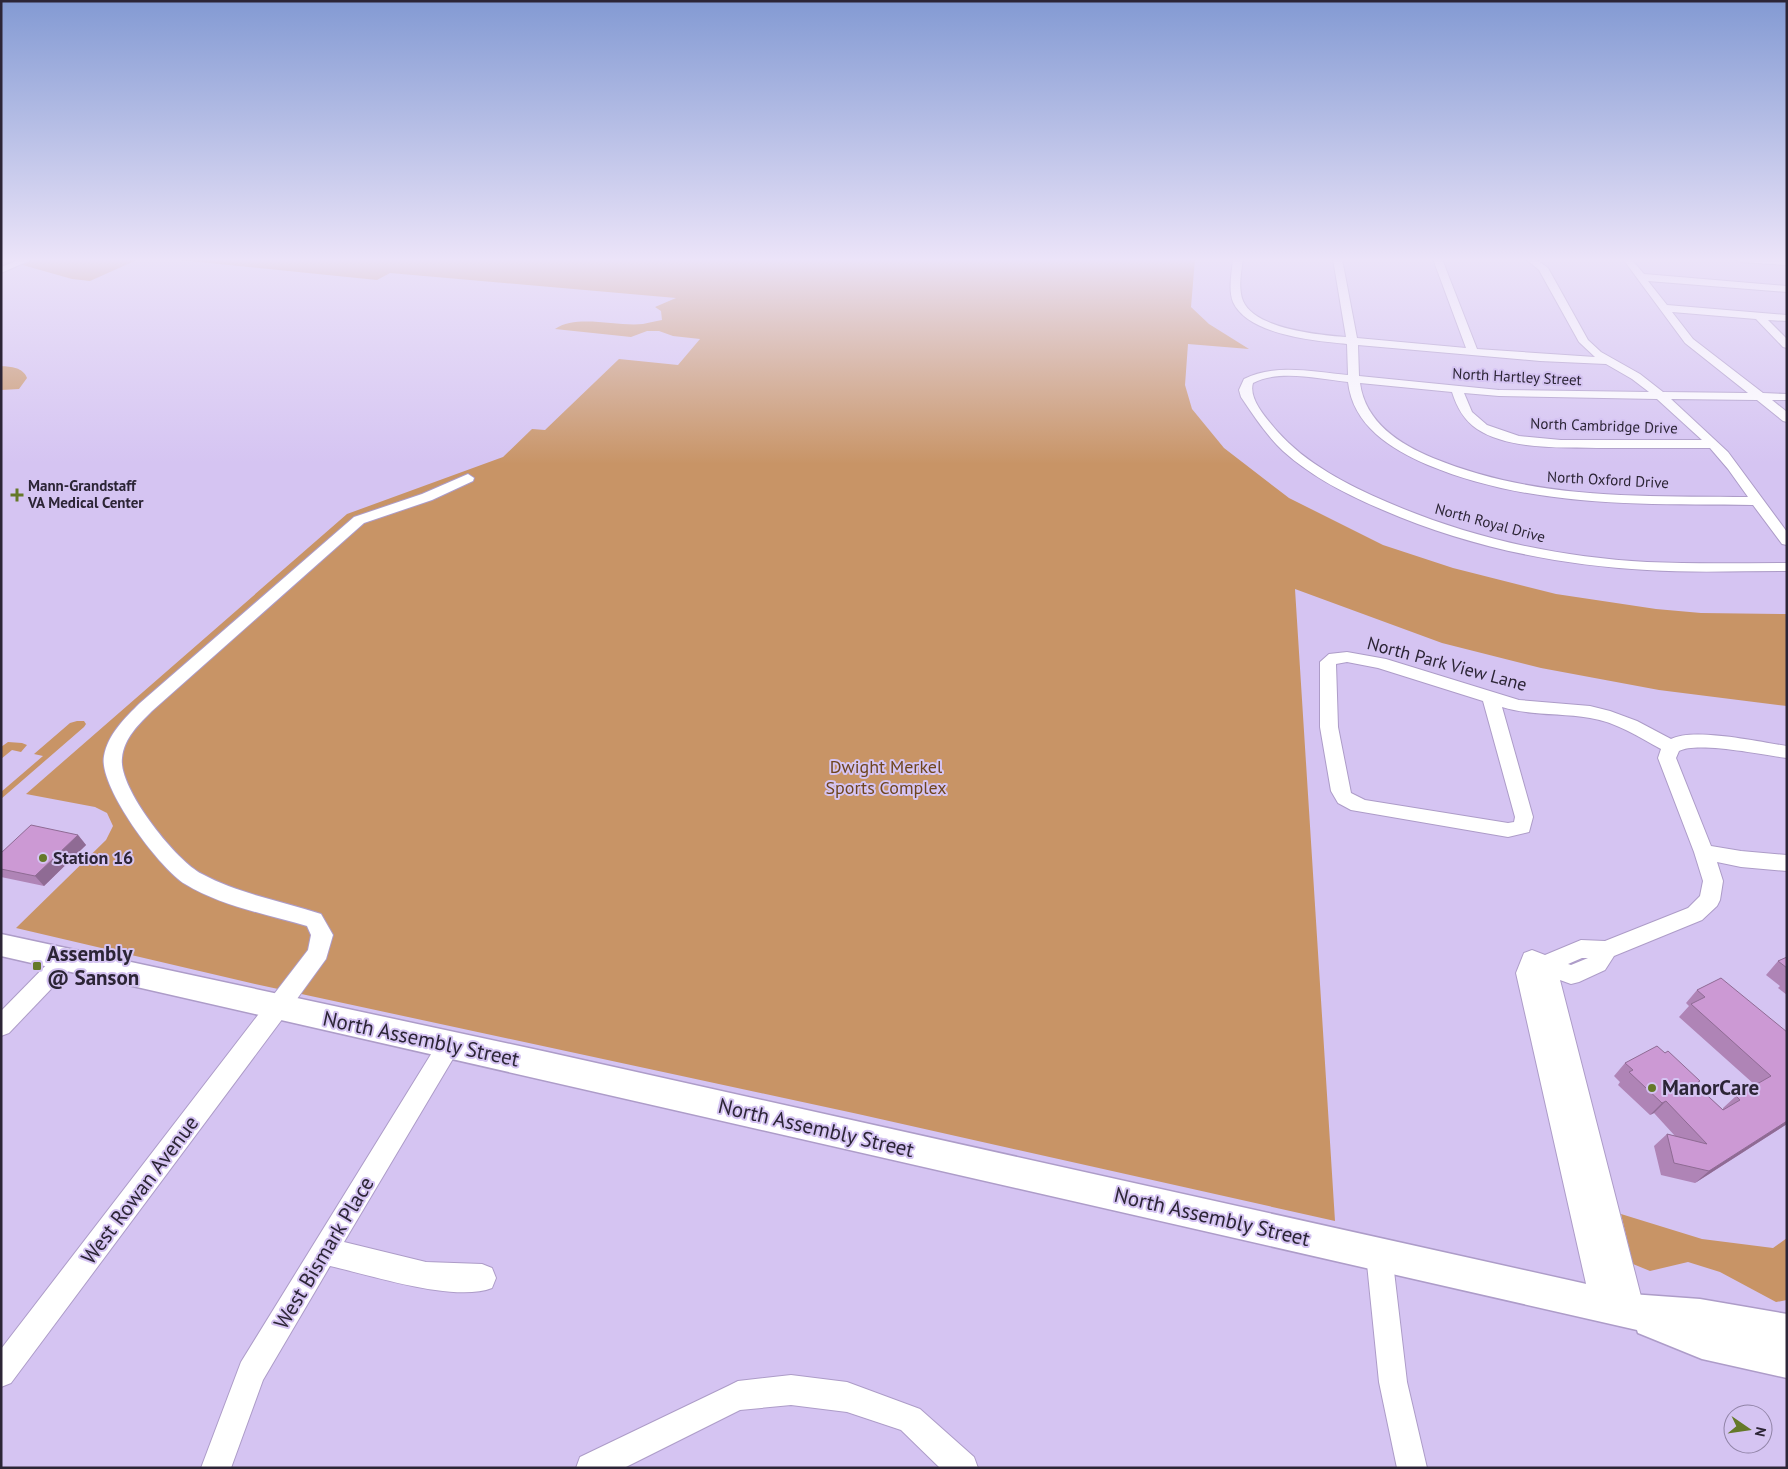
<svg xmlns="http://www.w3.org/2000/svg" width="1788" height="1469" font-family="'PT Sans',sans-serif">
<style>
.green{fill:#c89466}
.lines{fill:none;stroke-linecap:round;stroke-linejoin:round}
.minor-casing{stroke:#ad9cc8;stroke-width:2}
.major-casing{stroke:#ad9cc8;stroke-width:3}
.minor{fill:#fff;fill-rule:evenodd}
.major{fill:#fff;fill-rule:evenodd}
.wall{fill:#af84b6}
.shaded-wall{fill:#8f6b94}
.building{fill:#cc99d4;stroke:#8f6b94}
.poi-dot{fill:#657929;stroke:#d5c4f2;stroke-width:2}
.labels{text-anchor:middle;stroke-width:4;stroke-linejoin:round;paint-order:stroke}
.far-street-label{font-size:15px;fill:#2c2536;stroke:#d5c4f2}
.far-poi-label{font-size:15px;font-weight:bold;fill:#2c2536;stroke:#d5c4f2;text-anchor:start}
.street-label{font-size:18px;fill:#2c2536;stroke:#d5c4f2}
.park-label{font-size:18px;fill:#6e451e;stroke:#d5c4f2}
.poi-label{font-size:18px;font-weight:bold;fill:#2c2536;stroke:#d5c4f2;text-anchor:start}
.near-poi-label{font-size:21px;font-weight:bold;fill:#2c2536;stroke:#d5c4f2;text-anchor:start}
.near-street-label{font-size:21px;fill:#2c2536;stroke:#d5c4f2}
</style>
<rect width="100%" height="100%" fill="#d5c4f2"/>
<g class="green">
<polygon points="20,259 139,259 90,281 72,279 12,262"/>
<path d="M 170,259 L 1195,259 L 1191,307 L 1209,324 L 1249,349 L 1188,344 L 1185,385 L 1192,409 L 1224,448 L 1289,498 L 1383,545 L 1453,568 L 1556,594 L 1656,609 L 1701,613 L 1787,614 L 1787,706 L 1659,690 L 1541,668 L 1442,643 L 1295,589 L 1335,1221 L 858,1114 L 255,984 L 16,928 L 106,840 L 113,826 L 107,813 L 95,807 L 26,794 L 347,514 L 503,457 L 532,429 L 545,430 L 619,359 L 678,365 L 700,339 L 673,336 L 659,331 L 647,331 L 631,337 L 555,329 C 577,314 617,327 643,324 C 649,323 655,321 662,320 L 661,311 L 655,307 L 676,298 L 390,273 L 377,280 Z"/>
<path d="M 1,366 C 11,367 23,367 27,378 L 19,389 L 1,390 Z"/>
<polygon points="77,721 84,721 86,724 84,727 1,799 1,792 43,756 34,754 70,723"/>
<polygon points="8,742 22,743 27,745 21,752 12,750 1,759 1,747"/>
<polygon points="1621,1214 1702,1239 1773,1248 1787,1238 1787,1300 1776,1302 1720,1272 1688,1262 1650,1271 1633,1264"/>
</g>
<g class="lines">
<defs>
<g id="minor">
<polygon points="21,259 33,259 1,273 1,267"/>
<path d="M 1233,259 L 1243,259 C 1241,272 1238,289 1243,301 C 1255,329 1320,335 1346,337 L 1333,259 L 1342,259 L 1357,338 L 1466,348 L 1433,259 L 1442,259 L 1477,349 L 1595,357 L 1579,342 L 1539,270 L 1526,259 L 1536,259 L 1548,268 L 1588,340 L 1601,352 L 1640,374 L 1663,392 L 1748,393 L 1685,343 L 1623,259 L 1631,259 L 1644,274 L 1787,286 L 1787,292 L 1648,281 L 1667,305 L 1787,315 L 1787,321 L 1768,320 L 1787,339 L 1787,348 L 1783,347 L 1756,319 L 1672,312 L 1693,339 L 1763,393 L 1787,394 L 1787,400 L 1772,400 L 1787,412 L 1787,422 L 1783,421 L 1757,400 L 1671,399 L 1728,452 L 1787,532 L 1787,545 L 1782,544 L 1753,505 C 1643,504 1531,508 1428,465 C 1391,449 1353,426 1348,382 C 1319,379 1280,369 1253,383 C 1248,399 1267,419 1277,431 C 1306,464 1348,485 1387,502 C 1470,538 1557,557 1647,562 C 1694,564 1740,563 1787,563 L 1787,571 C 1740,571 1693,573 1647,570 C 1556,565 1466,546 1383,510 C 1347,495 1312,477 1283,451 C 1266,435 1254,416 1241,397 L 1239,390 L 1244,379 C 1275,363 1314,372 1348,375 L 1347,344 C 1315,341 1248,335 1233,302 C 1228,289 1232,272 1233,259 ZM 1358,345 L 1540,361 L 1606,364 L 1632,379 L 1649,392 L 1499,390 L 1359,376 ZM 1360,383 L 1452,392 C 1457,408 1464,420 1477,429 C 1510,451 1568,447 1606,448 C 1640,448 1675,448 1710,448 L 1728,469 L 1748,497 C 1640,496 1535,500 1433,458 C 1399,444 1365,422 1360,383 ZM 1464,393 L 1499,396 L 1657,399 L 1702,440 L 1561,440 L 1519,436 L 1487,425 L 1472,412 Z"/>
<polygon points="1735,259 1787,259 1787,265 1740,262"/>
<path d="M 468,474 L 474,478 L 473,481 L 432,500 L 364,523 L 152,711 C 139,724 124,738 122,758 C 118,788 176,861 202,874 C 239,894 282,901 321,914 L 333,935 L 326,959 L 286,1014 L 11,1383 L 1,1387 L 1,1349 L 308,950 L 311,935 L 307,926 C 266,914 221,906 185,884 C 159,868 98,786 104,756 C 108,734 125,718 140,703 L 354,517 L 422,494 Z"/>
<path d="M 1347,652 L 1386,659 L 1519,700 L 1590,706 L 1610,711 L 1637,721 L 1671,739 C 1693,727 1760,742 1787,746 L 1787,758 C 1764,755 1697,741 1679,751 L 1676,758 L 1711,846 L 1741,851 L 1787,855 L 1787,871 L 1741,867 L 1717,862 L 1723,881 L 1720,900 L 1717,906 L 1702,920 L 1614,956 L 1605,970 L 1579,982 L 1571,984 L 1560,980 L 1645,1312 L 1641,1322 L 1631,1326 L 1621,1322 L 1617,1311 L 1615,1316 L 1605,1320 L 1595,1316 L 1591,1306 L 1516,973 L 1524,953 L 1532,950 L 1545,955 L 1581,940 L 1605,941 L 1688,908 L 1700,896 L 1703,881 L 1694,852 L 1658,758 L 1661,749 C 1639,737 1616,722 1590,718 C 1561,713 1531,716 1502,707 L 1533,817 L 1529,832 L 1508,837 L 1351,810 L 1338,803 L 1331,791 L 1320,727 L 1320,662 L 1329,654 ZM 1347,662 L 1378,668 L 1483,701 L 1515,817 L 1514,822 L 1508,823 L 1365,800 L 1351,793 L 1338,727 L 1336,664 ZM 1582,958 L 1588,958 L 1571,965 L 1568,964 Z"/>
<polygon points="66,950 74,953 77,959 74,965 9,1033 1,1036 1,1011 58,953"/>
<path d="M 449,1035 L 457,1038 L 460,1045 L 457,1052 L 344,1242 L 426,1262 L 482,1264 L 492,1268 L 496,1278 L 492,1288 C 455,1303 370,1275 330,1266 L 263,1380 L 231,1468 L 201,1468 L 241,1362 L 441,1038 Z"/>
<polygon points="1379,1241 1388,1245 1392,1254 1407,1382 1427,1468 1397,1468 1379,1382 1366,1254 1370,1245"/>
<polygon points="791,1375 847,1382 920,1409 974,1457 978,1468 940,1468 901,1430 847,1412 791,1405 740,1410 624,1468 576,1468 580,1457 728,1386 738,1381"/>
</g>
<polygon id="major" points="1,934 547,1052 1631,1294 1700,1299 1787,1314 1787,1378 1702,1359 1638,1333 1637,1330 1,956"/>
</defs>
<use href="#minor" class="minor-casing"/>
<use href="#major" class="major-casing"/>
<use href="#minor" class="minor"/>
<use href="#major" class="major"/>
</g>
<g class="wall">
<polygon points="83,259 101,259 98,260"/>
<polygon points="78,835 86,845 44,886 1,877 1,853"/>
<polygon points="1787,957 1787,995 1778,988 1780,986 1766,975 1778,961"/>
<polygon points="1697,990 1787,1032 1787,1124 1695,1183 1661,1175 1654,1146 1667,1134 1675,1136 1654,1113 1650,1115 1618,1085 1620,1082 1614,1076 1625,1063 1665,1053 1700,1081 1696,1085 1723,1110 1723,1108 1736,1096 1755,1085 1679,1017 1689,1006 1686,1003"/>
</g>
<g class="shaded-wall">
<polygon points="78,835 86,845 44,886 35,876"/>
<polygon points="1666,1101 1654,1113 1650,1115 1662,1103"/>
<polygon points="1787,1121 1787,1124 1695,1183 1709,1171"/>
</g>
<g class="building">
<polygon points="31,825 78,835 35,876 1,869 1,853"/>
<polygon points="1787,957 1787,968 1778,961"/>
<polygon points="1721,978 1787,1032 1787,1121 1709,1171 1674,1163 1667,1134 1707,1144 1666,1101 1662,1103 1629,1072 1633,1070 1625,1063 1657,1046 1665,1053 1668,1051 1700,1081 1695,1084 1723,1110 1740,1100 1736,1096 1771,1076 1691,1004 1705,997 1697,990"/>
</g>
<linearGradient id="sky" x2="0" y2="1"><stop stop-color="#839ad3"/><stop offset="0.56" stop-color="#ece4f9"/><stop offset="1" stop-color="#ece4f9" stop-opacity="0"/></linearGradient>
<rect width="1788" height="464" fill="url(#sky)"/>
<g class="poi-dot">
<path d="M14.5 487.5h5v5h5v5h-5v5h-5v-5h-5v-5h5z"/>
<circle cx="43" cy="858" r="5"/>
<rect x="32" y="961" width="10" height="10" rx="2.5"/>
<circle cx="1652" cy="1088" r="5"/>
</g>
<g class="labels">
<g class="far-street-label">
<text transform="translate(1517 377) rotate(3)" y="5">North Hartley Street</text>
<text transform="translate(1604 426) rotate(2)" y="5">North Cambridge Drive</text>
<text transform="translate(1608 480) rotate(3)" y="5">North Oxford Drive</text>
<text transform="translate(1490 523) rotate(15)" y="5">North Royal Drive</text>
</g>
<g class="far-poi-label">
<text x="28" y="491">Mann-Grandstaff<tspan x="28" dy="17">VA Medical Center</tspan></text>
</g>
<g class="street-label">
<text transform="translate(1447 664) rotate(15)" y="6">North Park View Lane</text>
</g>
<g class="park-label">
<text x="886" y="773">Dwight Merkel<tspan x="886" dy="21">Sports Complex</tspan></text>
</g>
<g class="poi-label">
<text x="53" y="864">Station 16</text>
</g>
<g class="near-poi-label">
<text x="47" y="961">Assembly<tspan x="47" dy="24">@ Sanson</tspan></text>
<text x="1662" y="1095">ManorCare</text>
</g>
<g class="near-street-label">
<text transform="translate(421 1039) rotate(12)" y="7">North Assembly Street</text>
<text transform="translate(816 1128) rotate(13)" y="7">North Assembly Street</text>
<text transform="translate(140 1190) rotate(-53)" y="7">West Rowan Avenue</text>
<text transform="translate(1212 1217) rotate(13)" y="7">North Assembly Street</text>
<text transform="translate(324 1253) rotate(-59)" y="7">West Bismark Place</text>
</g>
</g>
<rect width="1788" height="1469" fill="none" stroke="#2c2536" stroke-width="5"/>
<g transform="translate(1748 1429) rotate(103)"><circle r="24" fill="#d5c4f2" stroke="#9184a7"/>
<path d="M0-4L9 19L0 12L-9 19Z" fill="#657929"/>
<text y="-8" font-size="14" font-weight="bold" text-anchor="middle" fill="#2c2536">N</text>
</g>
</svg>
